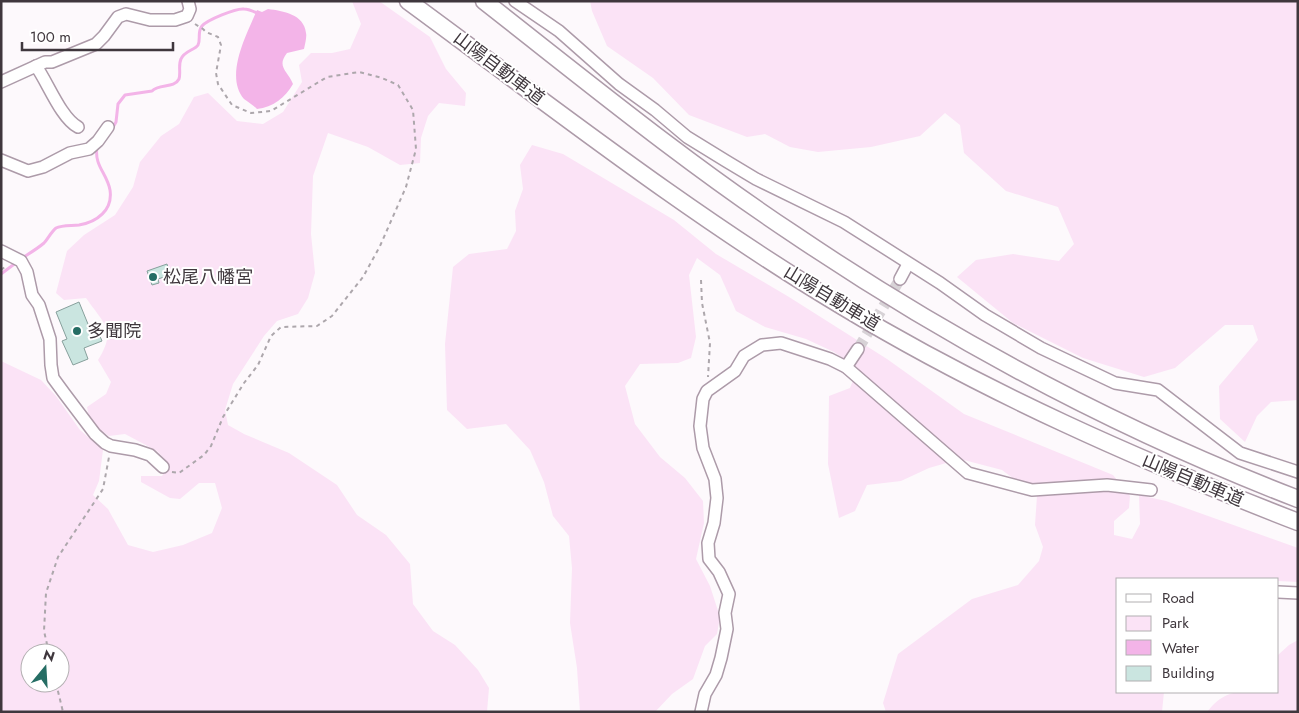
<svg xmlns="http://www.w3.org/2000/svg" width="1299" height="713" font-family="Jost,'Noto Sans JP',sans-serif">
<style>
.green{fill:#fbe3f6;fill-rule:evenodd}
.water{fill:#f3b4e8}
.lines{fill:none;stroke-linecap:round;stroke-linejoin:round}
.stream{stroke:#f3b4e8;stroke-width:3}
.building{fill:#cae5e0;stroke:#87a09c}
.minor-tunnel{stroke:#d7d2d6;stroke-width:11;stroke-dasharray:11 5.5;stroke-linecap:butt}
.minor-casing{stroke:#ad9ba9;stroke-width:14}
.highway-casing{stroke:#ad9ba9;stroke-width:19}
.path{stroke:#ada7ac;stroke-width:2;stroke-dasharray:4 4;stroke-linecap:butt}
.minor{stroke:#fff;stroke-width:11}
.highway{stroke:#fff;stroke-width:16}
.poi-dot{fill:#256d64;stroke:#fff;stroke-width:2}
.labels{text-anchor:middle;stroke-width:4;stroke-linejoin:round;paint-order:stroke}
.street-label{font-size:18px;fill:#3f373d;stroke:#fff}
.poi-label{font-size:18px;fill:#3f373d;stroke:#fff;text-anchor:start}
</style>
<rect width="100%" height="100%" fill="#fdf9fc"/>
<g class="green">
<path d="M 352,1 L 379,1 L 430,37 L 446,69 L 466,93 L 465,106 L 439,103 L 428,116 L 421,138 L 420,163 L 400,165 L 368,147 L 328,133 L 313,176 L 311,234 L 315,273 L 308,298 L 298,314 L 277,321 L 264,336 L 233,384 L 225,410 L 228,425 L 244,434 L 289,453 L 337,485 L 357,515 L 386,535 L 410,564 L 413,604 L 433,631 L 455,645 L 478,670 L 489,688 L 487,712 L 1,712 L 1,361 L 41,380 L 56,396 L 80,430 L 103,450 L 99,481 L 93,495 L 108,509 L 128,545 L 153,552 L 183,545 L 212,533 L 222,508 L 215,483 L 199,483 L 180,499 L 170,498 L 141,482 L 141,476 L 162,476 L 169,464 L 157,451 L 125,434 L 109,436 L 90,423 L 87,407 L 106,394 L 111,382 L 98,360 C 117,330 104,324 86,298 L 64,300 L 56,293 L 67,251 L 84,235 L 115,215 L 133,187 L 140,162 L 161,136 L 179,124 L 194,97 L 208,93 L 237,121 L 263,124 L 283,112 L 302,82 L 299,65 L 311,53 L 332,53 L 350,49 L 361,24 ZM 30,653 L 60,653 L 60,683 L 30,683 Z"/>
<polygon points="590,1 1298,1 1298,400 1271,402 1257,416 1245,442 1220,419 1219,386 1258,340 1253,325 1225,325 1175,368 1144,377 1083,358 1013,323 957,277 976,260 1013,254 1059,261 1074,244 1058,207 1006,191 964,153 960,125 945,113 920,136 871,147 818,152 790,147 765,134 747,137 689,115 653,78 607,46 592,11"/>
<polygon points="532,145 563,154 674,220 716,254 789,297 887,359 964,414 1113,475 1130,496 1129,508 1114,521 1114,535 1132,539 1140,524 1139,495 1166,501 1298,548 1298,582 1278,581 1278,579 1234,578 1231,579 1118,579 1118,692 1164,692 1162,712 886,712 883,703 898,654 972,599 1018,585 1039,561 1043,547 1035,525 1037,496 1002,470 960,459 929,468 901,481 867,485 855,511 839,518 828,464 829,396 850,388 858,368 834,352 806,339 765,327 736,311 720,275 697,258 689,275 696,337 691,358 678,363 640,364 625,386 635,424 660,457 685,478 703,501 704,523 696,559 710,586 720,617 717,634 705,646 693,679 672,694 655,712 580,712 577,668 570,623 572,568 569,536 553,516 544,482 530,450 506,424 467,429 447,410 445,344 453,267 469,254 507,249 516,231 515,211 523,189 520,165"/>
<path d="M 1298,640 L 1298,712 L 1207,712 C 1228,685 1246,692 1278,692 L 1278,655 L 1289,645 Z"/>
</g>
<path class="water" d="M 268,9 C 283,11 304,14 306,33 C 307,37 305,44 304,49 L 287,53 C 276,67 288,71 293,84 C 285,98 273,107 257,109 C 253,105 248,102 244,99 C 224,76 247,34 257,10 L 262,12 Z"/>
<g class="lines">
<g class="stream">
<path d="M 112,129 L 116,122 L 118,104 L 125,95 L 152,91 C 159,83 174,89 179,79 C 181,73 178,65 181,59 C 184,51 195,50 198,45 C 201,39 197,32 202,26 C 207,20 236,8 244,9 C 249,9 255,12 259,14"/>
<path d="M 22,258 C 30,253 37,249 44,243 C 48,239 51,232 56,228 C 62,225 72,226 79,225 C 97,222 113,210 110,190 C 107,173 94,166 97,147"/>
<polyline points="1,274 17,262"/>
</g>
</g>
<g class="building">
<polygon points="167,264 170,275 158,279 159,283 152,285 147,271"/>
<polygon points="79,302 90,329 96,327 102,341 84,348 88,359 73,365 62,341 67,339 56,312"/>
</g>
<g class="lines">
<polyline class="minor-tunnel" points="858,349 900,279"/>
<defs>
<g id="minor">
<polyline points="515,1 559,31 619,84 655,110 687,137 726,161 756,179 844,222 940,283 985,315 1041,348 1115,383 1158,390 1240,453 1298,472"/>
<path d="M 36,66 C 48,83 61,118 78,127"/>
<polyline points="1,82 45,62 52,62 96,44 104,36 118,17 126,14 150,20 175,20 187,16 190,9 188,1"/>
<polyline points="1,160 28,171 43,167 70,153 89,149 98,141 108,127"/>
<polyline points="1,251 21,261 27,272 32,295 39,305 50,339 51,365 53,378 64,393 95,434 105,443 111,446 135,450 150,455 163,467"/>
<polyline points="900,279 908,264"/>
<polyline points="846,367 858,349"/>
<polyline points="1278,592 1298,593"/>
<polyline points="701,712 705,694 716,675 721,658 727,629 725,613 729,594 719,572 709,559 708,543 714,523 717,498 715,479 703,448 700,426 703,399 707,391 735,371 744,356 762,345 781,343 830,359 846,367 968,473 1032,490 1107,485 1151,490"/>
</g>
<g id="highway">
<path d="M 408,1 C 551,106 690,215 842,306 C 986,393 1141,461 1298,522"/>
<path d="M 484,1 C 585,80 685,162 792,233 C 950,340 1119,430 1298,499"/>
</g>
</defs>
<use href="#minor" class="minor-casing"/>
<use href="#highway" class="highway-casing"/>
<g class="path">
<polyline points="1,270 6,266"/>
<polyline points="701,280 702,303 710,343 708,377"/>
<polyline points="172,472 179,473 204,455 211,446 223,417 244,383 258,365 271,336 281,327 317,326 332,316 363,277 380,246 406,187 416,149 413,110 398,85 382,78 359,72 327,77 271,111 251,113 232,105 218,84 216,73 221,45 218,37 206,32 203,29 195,24"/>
<polyline points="49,653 44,631 46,593 58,557 103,489 109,457"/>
<polyline points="56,683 63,712"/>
</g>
<use href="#minor" class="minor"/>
<use href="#highway" class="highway"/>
</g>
<g class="poi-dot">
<circle cx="153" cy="277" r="5"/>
<circle cx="77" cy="331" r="5"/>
</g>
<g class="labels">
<g class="street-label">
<text transform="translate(499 68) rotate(37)" y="6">山陽自動車道</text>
<text transform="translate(832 298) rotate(31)" y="6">山陽自動車道</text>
<text transform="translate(1193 480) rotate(23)" y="6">山陽自動車道</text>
</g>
<g class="poi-label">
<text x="163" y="283">松尾八幡宮</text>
<text x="87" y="337">多聞院</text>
</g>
</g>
<rect width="1299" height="713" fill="none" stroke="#3f373d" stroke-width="5"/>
<rect x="1116" y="578" width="162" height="115" fill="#ffffff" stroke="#b2afb1"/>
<rect x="1126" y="594" width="25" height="8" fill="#ffffff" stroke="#b2afb1"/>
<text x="1162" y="603" font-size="15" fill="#3f373d">Road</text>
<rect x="1126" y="616" width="25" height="15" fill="#fbe3f6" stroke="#b2afb1"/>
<text x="1162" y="628" font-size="15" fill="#3f373d">Park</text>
<rect x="1126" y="640" width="25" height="15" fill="#f3b4e8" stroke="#b2afb1"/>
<text x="1162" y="653" font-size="15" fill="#3f373d">Water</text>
<rect x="1126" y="666" width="25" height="15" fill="#cae5e0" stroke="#b2afb1"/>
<text x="1162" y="678" font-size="15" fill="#3f373d">Building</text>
<g transform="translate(45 668) rotate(18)"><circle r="24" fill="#ffffff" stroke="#b2afb1"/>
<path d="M0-4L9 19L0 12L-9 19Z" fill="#256d64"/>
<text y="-8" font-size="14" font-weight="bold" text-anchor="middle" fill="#3f373d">N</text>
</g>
<path d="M22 42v8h151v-8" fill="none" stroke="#3f373d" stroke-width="2.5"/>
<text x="30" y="42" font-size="15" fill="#3f373d" stroke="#ffffff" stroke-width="4" paint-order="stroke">100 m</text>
</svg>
